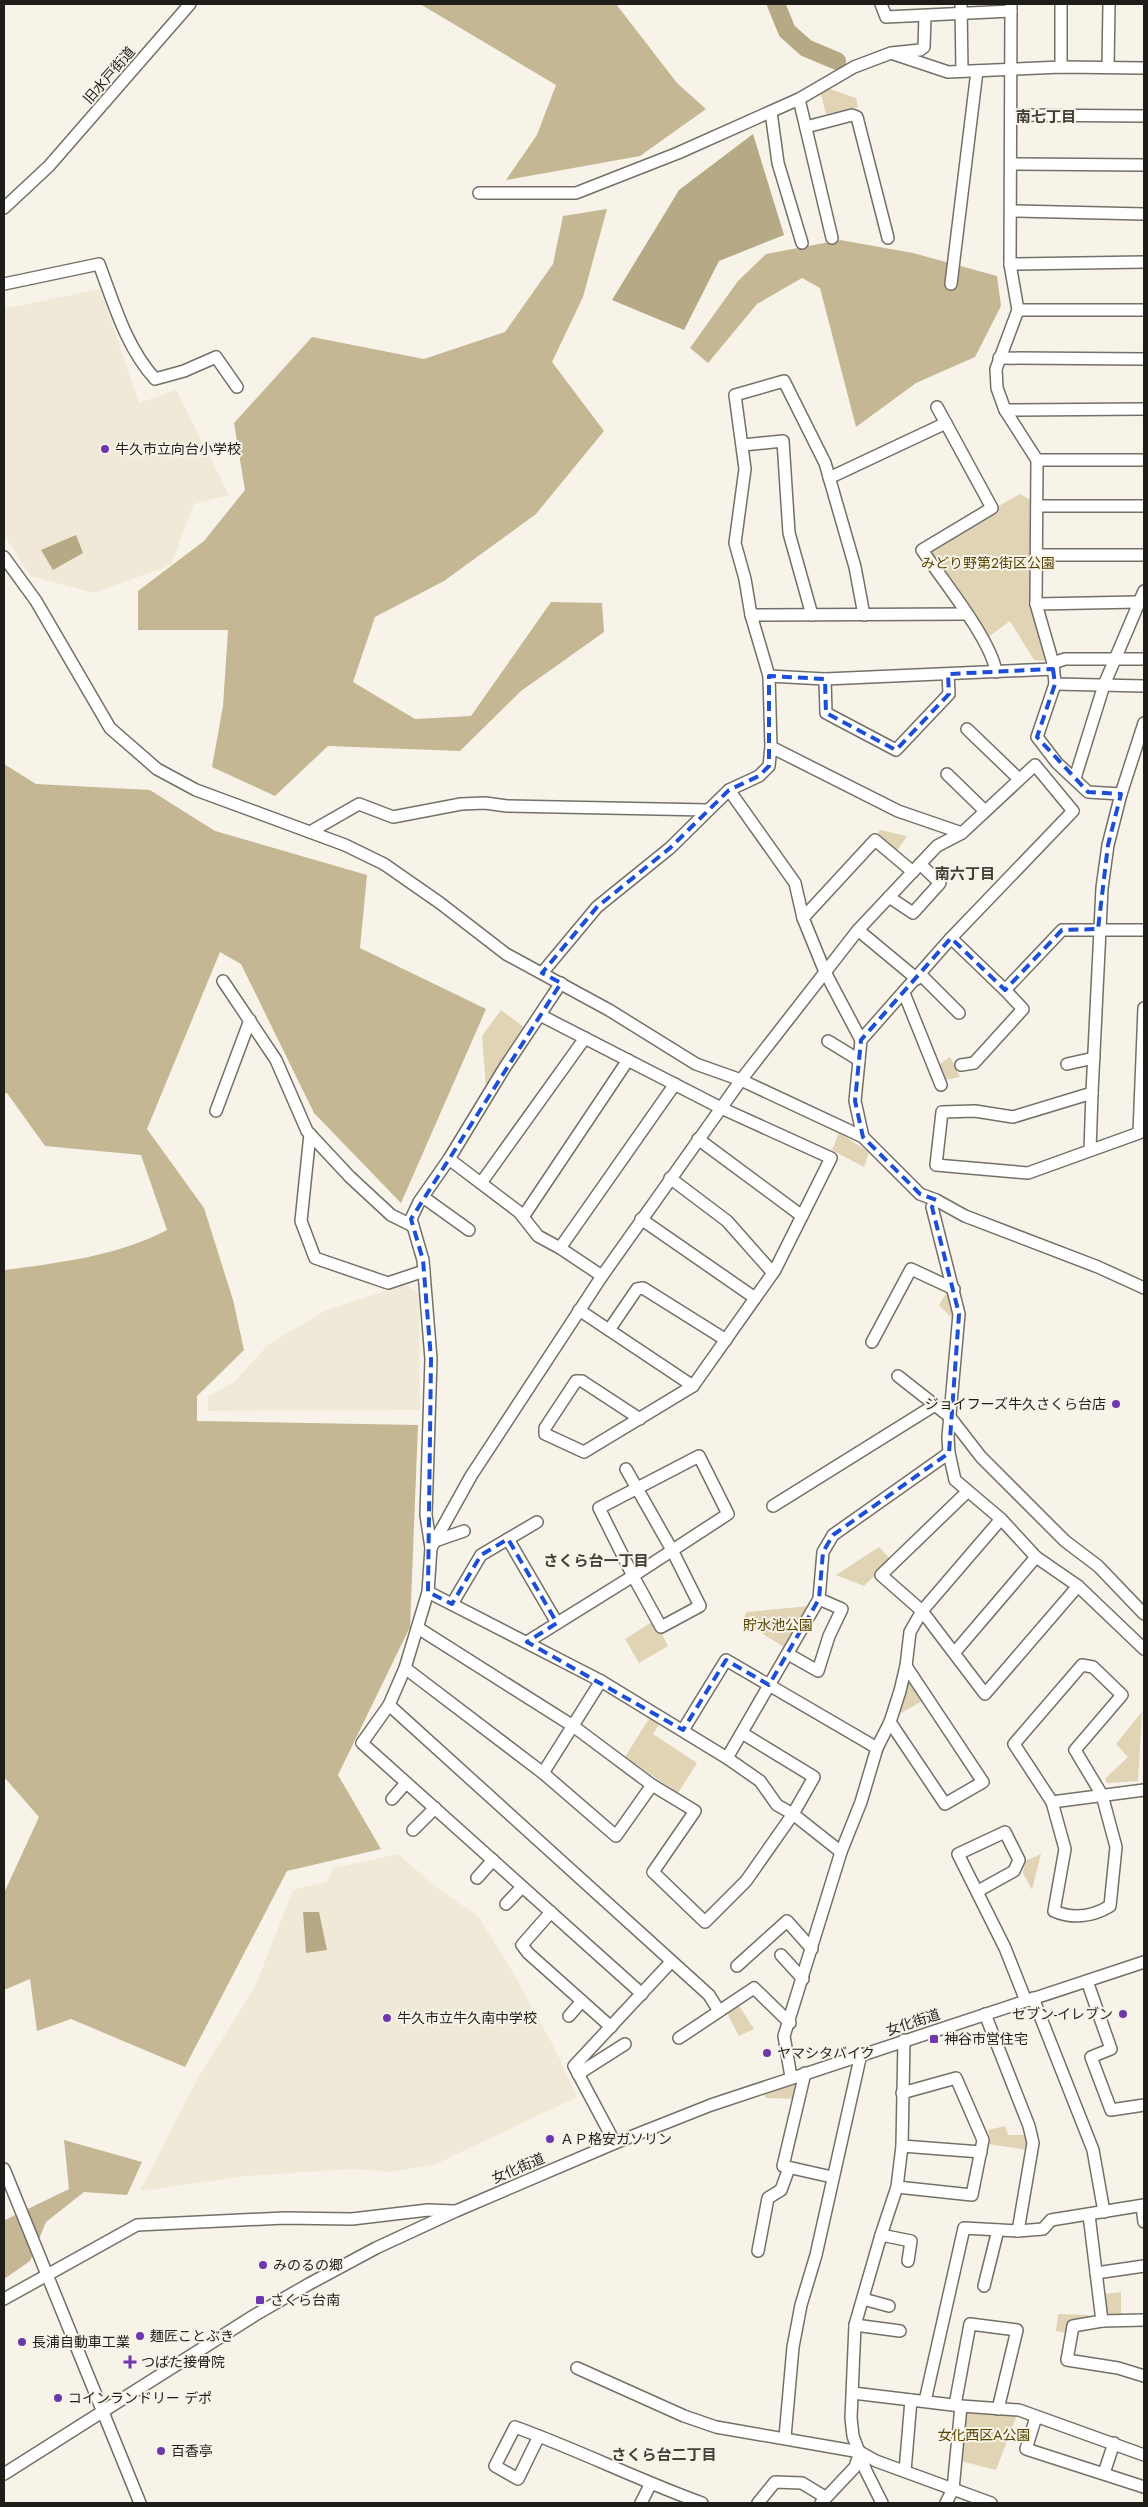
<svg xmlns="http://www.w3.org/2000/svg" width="1148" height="2507" font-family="Jost,'Noto Sans JP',sans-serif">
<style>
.built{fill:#f0e9d8}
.green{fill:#e0d4b5}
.forest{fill:#c5b793}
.water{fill:#b6a985}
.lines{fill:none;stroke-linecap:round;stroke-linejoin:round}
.river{stroke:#b6a985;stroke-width:18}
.minor-casing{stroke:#737067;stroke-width:14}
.minor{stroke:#fff;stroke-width:11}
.marked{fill:none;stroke:#1d4ed8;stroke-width:4;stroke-dasharray:10 6;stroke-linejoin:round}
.poi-dot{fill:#6e37ae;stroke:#f7f3e9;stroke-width:2}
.labels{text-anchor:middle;stroke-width:4;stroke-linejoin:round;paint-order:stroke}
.street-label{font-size:14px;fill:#1e1d19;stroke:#f7f3e9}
.poi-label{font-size:14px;fill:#1e1d19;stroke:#f7f3e9;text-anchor:start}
.park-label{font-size:14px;fill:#574300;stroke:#f7f3e9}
.neighbourhood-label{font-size:15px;font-weight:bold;fill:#423f37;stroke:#f7f3e9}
</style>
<rect width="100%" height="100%" fill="#f7f3e9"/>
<g class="built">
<polygon points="100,289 139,403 176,390 229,495 194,504 171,565 94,593 31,576 4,535 4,309"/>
<polygon points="405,1284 419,1294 420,1410 208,1411 208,1396 233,1383 269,1344 325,1311"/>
<polygon points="398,1854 436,1887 478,1916 511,1969 555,2049 577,2097 436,2164 391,2172 352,2169 246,2176 140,2191 199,2076 255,1987 293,1890 327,1882 333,1868"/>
</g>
<g class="green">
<polygon points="827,88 856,98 858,107 826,114 820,91"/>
<polygon points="1020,494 1032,501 1032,580 1049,661 1034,660 1010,621 987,638 924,548"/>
<polygon points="880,830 907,836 896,852 876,836"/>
<polygon points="501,1010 525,1028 486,1088 482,1036"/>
<polygon points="950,1057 960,1077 944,1080 937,1066"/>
<polygon points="839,1133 869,1152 864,1167 832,1150"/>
<polygon points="947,1292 952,1293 956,1322 939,1305"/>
<polygon points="879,1547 891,1560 864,1586 836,1575"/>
<polygon points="810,1606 784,1647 742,1621 747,1612"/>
<polygon points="655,1620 668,1646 639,1663 625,1639"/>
<polygon points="911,1679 924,1700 896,1716 906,1681"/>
<polygon points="1142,1712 1138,1781 1107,1783 1105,1779 1128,1757 1116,1744"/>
<polygon points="652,1714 662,1720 653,1734 697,1763 678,1793 625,1757"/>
<polygon points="1041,1854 1032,1890 1023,1873 1025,1861"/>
<polygon points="738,2004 754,2029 739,2036 726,2011"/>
<polygon points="797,2082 800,2086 797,2099 765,2098 765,2095"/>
<polygon points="1005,2126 1008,2135 1029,2135 1028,2150 988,2144 990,2138 988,2130"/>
<polygon points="1121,2292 1121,2317 1111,2317 1108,2314 1105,2294"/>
<polygon points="1058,2314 1088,2315 1088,2318 1067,2333 1056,2331"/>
<polygon points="961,2408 1018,2412 996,2470 957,2460"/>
</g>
<g class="forest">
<polygon points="420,4 616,4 677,83 706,109 640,156 506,180 537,135 556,85"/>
<polygon points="607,209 583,297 552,362 604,431 536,514 444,581 375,617 353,682 415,719 471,716 551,602 602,603 604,632 521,691 460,751 328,746 275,796 212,767 223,706 228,630 138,630 138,591 204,541 245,490 234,423 312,337 424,359 505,332 553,264 563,216"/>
<polygon points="840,240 913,253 997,276 1001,306 975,357 916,383 856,427 820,288 802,278 757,304 708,363 690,348 738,281 766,254"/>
<path d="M 4,764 L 36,784 L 150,790 L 215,831 L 367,875 L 360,948 L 486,1009 L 401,1203 L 314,1113 L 241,964 L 220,952 L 147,1129 L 204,1208 L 233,1300 L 244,1350 L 197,1396 L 197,1421 L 418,1425 L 410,1627 L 338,1775 L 381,1849 L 287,1871 L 185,2067 L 71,2019 L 37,2031 L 30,1979 L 4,1990 L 4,1893 L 39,1817 L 4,1777 L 4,1270 C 59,1263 117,1256 167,1230 L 141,1155 L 45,1146 L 7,1093 L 4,1094 Z"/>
<polygon points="64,2140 142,2162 127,2195 84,2192 46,2222 30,2261 4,2279 4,2217 5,2220 69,2189"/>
</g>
<g class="water">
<polygon points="753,134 784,235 719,261 684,330 612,300 679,190"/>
<polygon points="76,535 83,553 53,570 41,550"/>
<polygon points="303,1912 319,1912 327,1950 306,1953"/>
</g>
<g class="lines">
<polyline class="river" points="776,4 787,31 806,48 837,61"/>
<defs>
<g id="minor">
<polyline points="881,4 886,17 1011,11"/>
<polyline points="961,4 962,71"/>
<polyline points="1011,4 1010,264 1018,310 996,369 997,388 1005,410 1037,460 1036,604 1053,663"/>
<polyline points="1061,4 1061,67"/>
<polyline points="894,54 948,72 1061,67 1144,68"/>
<polyline points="1108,67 1109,4"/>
<polyline points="799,99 832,238"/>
<polyline points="771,112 778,163 802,243"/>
<polyline points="1011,115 1144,116"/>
<polyline points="806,127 852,115 857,117 888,238"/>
<polyline points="1011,164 1144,165"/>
<polyline points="479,193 576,193 678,153 799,99 854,67 891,53 920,50 924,47 925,16"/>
<polyline points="4,208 49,166 190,4"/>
<polyline points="1011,211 1144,214"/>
<polyline points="1010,264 1144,262"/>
<path d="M 4,284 L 99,264 C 114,304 126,347 155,379 L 184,371 L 216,357 L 237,387"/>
<polyline points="951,284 977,71"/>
<polyline points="1018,310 1144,310"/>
<polyline points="999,358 1144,359"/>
<path d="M 937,407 L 992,508 L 922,550 C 942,579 992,641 996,672"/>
<polyline points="1005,410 1144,409"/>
<polyline points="743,445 783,441 789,533 812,615"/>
<polyline points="1037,460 1144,460"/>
<polyline points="829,478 946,423"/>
<polyline points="1037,506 1144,506"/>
<polyline points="1038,555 1144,555"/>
<polyline points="4,557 36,601 110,728 157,769 196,790 345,845 384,864 440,903 506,954 609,1010 696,1064 741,1080 863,1137 920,1194 936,1200 965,1216 1098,1267 1144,1288"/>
<polyline points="1036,604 1138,602"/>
<polyline points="751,615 967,614"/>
<polyline points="1144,659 1065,659 1053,663 1055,684 1037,737 1057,763 1088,792 1121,794 1108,845 1102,888 1092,1093 1013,1117 975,1111 942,1112 936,1165 1028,1173 1139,1133 1144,1008"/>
<polyline points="769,676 825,679 1053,669"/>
<polyline points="825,679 826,713 896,750 949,694 948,674"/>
<polyline points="1055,684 1144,686"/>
<polyline points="967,729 1019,779"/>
<polyline points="771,747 898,811 962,833 1035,765 1073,811 951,938 861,1040 855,1101 863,1137"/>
<polyline points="947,774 985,811"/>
<polyline points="1075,778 1104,685 1144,591"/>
<polyline points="729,790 795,883 803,918 825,972 861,1040"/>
<polyline points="1121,794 1144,723"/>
<polyline points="310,832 359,804 393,817 461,804 485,803 507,806 708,810"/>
<polyline points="889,897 913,913 940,883 920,864"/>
<polyline points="803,918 875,840 913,872"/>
<polyline points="858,930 917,979"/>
<polyline points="951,938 1005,990"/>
<polyline points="542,973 597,907 670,848 729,790 759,776 769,766 771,747 769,676 751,615 745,579 735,543 745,469 735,395 784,381 825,463 855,567 864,615"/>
<polyline points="921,975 959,1013"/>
<polyline points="223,981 276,1060 307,1131 350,1177 391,1215 413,1226"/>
<polyline points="561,983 505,1067 449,1159 419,1202 411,1219 423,1260 431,1359 426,1515 431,1548 428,1592 405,1668 389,1705 362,1743 642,1994"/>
<polyline points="904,993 941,1085"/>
<polyline points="540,1015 721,1108 831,1158 775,1270 693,1386 584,1452 545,1434 545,1428 576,1381 582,1381 640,1419"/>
<polyline points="828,1041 859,1060"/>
<polyline points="1067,1064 1094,1058"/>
<polyline points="961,1065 974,1063 1023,1009 1005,990 1062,930 1144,930"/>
<polyline points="216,1111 250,1020"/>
<polyline points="310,1134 301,1221 315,1258 388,1283 424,1271"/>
<polyline points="698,1139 802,1216"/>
<polyline points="1090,1150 1092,1093"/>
<polyline points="449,1159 519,1212 538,1236 560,1248 602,1276"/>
<polyline points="670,1178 727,1221 773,1273"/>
<polyline points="481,1183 585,1038"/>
<polyline points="423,1197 469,1230"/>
<polyline points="936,1200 932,1207 959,1314 948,1437 949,1453 955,1480 1001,1519 1036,1557 1078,1586 1144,1649"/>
<polyline points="523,1217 628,1060"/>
<polyline points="641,1219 755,1298"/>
<polyline points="560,1248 675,1084"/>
<polyline points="579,1310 693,1386"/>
<polyline points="609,1330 637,1289 643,1288 726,1340"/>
<polyline points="872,1342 911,1269 954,1289"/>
<polyline points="898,1376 950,1417 981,1457 1065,1541 1098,1566 1144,1614"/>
<polygon points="699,1456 728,1514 633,1576 599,1508"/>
<polyline points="967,1492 881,1575 922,1611 985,1694 1078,1586"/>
<polyline points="773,1506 935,1405"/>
<polyline points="508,1539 557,1623"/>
<polyline points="435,1541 464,1531"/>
<polyline points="431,1548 471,1476 602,1276 741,1080 858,930 937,846 962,833"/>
<polyline points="428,1592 601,1681 727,1758 760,1781 777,1805 793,1814 841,1852"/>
<polyline points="452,1604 481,1555 537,1522"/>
<polyline points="418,1628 573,1726 652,1785 695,1811 653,1872 705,1922 746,1881 793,1814 814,1777 742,1733"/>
<polyline points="527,1642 633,1576 661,1627 700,1606 672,1550 626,1469"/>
<polyline points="955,1652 1036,1557"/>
<polyline points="788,1654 818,1671 829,1636 842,1609 819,1599"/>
<path d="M 1082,1665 L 1093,1667 L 1122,1695 L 1075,1750 L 1102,1795 L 1116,1847 L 1110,1906 C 1092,1917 1072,1919 1054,1911 L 1065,1849 L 1052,1802 L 1014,1744 Z"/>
<polyline points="405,1668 543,1773 616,1836 652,1785"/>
<polyline points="389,1705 709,1995 719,2011"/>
<polyline points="890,1722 945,1804 983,1782 906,1666"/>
<polyline points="683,1730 726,1660 877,1748"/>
<polyline points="727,1758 819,1599 823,1552 833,1535 949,1453"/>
<polyline points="543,1773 601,1681"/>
<polyline points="392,1799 406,1783"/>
<polyline points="1052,1802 1144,1790"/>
<polyline points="413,1830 435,1808"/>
<polyline points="477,1878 493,1860"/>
<polyline points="978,1891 1014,1871 1019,1860 1005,1832 958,1854 1005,1948 1026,2001"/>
<polyline points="506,1904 522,1887"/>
<polyline points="551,1912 522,1945 528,1953 611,2027"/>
<polyline points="781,1955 803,1979"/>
<polyline points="737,1966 787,1921 812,1949"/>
<polyline points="1087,1981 1111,2049 1091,2057 1111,2110 1144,2105"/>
<polyline points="1033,1998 1093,2150 1104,2212"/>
<polyline points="985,2014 1029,2126 1033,2143 1018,2231"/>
<polyline points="569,2016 582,2001"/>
<polyline points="679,2038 754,1988 790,2023"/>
<polyline points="805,2073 783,2166 832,2177"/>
<polyline points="578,2074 625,2044"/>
<polyline points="791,2077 784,2036 841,1852 861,1802 877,1748 890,1722 900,1691 906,1666 910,1632 922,1611 1001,1519"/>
<polyline points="615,2143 574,2066 671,1962"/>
<polyline points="902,2146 981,2152"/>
<polyline points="4,2169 140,2503"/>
<polyline points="897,2187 972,2195 983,2140 956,2078 902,2093"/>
<polyline points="1142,2206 1144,2222"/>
<polyline points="1089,2215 1102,2321"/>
<polyline points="881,2235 911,2241 908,2261"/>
<polyline points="758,2251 768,2198 781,2190 789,2168"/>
<polyline points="1096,2273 1144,2266"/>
<polyline points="984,2286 998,2230"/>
<polyline points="4,2299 137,2225 284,2218 352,2219 428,2210 454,2211"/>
<polyline points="863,2299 889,2306"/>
<polyline points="1144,2320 1102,2321 1073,2326 1067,2360 1118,2368 1144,2376"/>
<polyline points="855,2325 900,2331"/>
<polyline points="577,2368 684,2416 716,2427 860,2452 876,2461 991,2503"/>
<polyline points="853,2393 961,2406 1019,2410 1144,2455"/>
<polyline points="925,2401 964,2228 1018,2231 1043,2229 1051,2220 1144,2205"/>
<polyline points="955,2405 970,2324 1017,2330 998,2409"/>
<polyline points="1036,2417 1026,2449 1144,2487"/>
<path d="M 539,2436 L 518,2479 L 495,2466 L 515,2427 C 579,2450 638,2480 702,2503"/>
<polyline points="785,2437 793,2347 801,2305 816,2255 861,2054"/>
<polyline points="905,2471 911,2400"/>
<polyline points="1104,2473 1114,2443"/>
<polyline points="4,2474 255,2315 309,2284 376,2248 456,2211 615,2143 711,2105 1144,1962"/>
<polyline points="641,2503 650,2485"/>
<polyline points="758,2503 775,2482 802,2483 825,2497"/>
<polyline points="821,2503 855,2467 860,2452"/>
<polyline points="882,2503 866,2471 853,2436 851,2418 855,2325 881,2235 897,2187 902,2146 904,2040"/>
<polyline points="946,2503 953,2489 961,2406"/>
</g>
</defs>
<use href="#minor" class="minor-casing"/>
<use href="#minor" class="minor"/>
</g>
<path class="marked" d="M 1053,669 L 1055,684 L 1037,737 L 1088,792 L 1121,794 L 1108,845 L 1098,929 L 1062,930 L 1005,990 L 951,938 L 861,1040 L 855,1101 L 863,1137 L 920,1194 L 936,1200 L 932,1207 L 959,1314 L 949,1453 L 833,1535 L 823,1552 L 819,1599 L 769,1685 L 726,1660 L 683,1730 L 527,1642 L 557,1623 L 508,1539 L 481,1555 L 452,1604 L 428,1592 L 431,1359 L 423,1260 L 411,1219 L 561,983 L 542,973 L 597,907 L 670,848 L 729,790 L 759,776 L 769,766 L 769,676 L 825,679 L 826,713 L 896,750 L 949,694 L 948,674 Z"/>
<g class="poi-dot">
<circle cx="105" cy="449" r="5"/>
<circle cx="1116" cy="1404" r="5"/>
<circle cx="1123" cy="2014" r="5"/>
<circle cx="387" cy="2018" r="5"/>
<rect x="929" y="2034" width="10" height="10" rx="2.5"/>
<circle cx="767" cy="2053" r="5"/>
<circle cx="550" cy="2139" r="5"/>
<circle cx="263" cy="2265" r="5"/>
<rect x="255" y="2295" width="10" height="10" rx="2.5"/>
<circle cx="140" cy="2336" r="5"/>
<circle cx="22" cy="2342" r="5"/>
<path d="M127.5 2354.5h5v5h5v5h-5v5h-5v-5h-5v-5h5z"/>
<circle cx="58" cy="2398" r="5"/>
<circle cx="161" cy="2451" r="5"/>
</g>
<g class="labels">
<g class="street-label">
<text transform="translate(109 75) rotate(-49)" y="5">旧水戸街道</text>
<text transform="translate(913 2022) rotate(-18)" y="5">女化街道</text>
<text transform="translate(518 2168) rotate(-23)" y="5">女化街道</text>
</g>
<g class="poi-label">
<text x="115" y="454">牛久市立向台小学校</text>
<text x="1106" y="1409" text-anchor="end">ジョイフーズ牛久さくら台店</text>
<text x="1113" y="2019" text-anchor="end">セブン-イレブン</text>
<text x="397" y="2023">牛久市立牛久南中学校</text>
<text x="944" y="2044">神谷市営住宅</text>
<text x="777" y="2058">ヤマシタバイク</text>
<text x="560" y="2144">ＡＰ格安ガソリン</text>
<text x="273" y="2270">みのるの郷</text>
<text x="270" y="2305">さくら台南</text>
<text x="150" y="2341">麺匠ことぶき</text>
<text x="32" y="2347">長浦自動車工業</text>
<text x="141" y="2367">つばた接骨院</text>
<text x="68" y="2403">コインランドリー デポ</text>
<text x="171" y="2456">百香亭</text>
</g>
<g class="park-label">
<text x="988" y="568">みどり野第2街区公園</text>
<text x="778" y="1630">貯水池公園</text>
<text x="984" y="2440">女化西区A公園</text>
</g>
<g class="neighbourhood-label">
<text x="1046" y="122">南七丁目</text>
<text x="965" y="879">南六丁目</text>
<text x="596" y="1566">さくら台一丁目</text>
<text x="664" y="2460">さくら台二丁目</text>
</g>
</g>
<rect width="1148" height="2507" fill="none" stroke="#1e1d19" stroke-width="10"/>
</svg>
